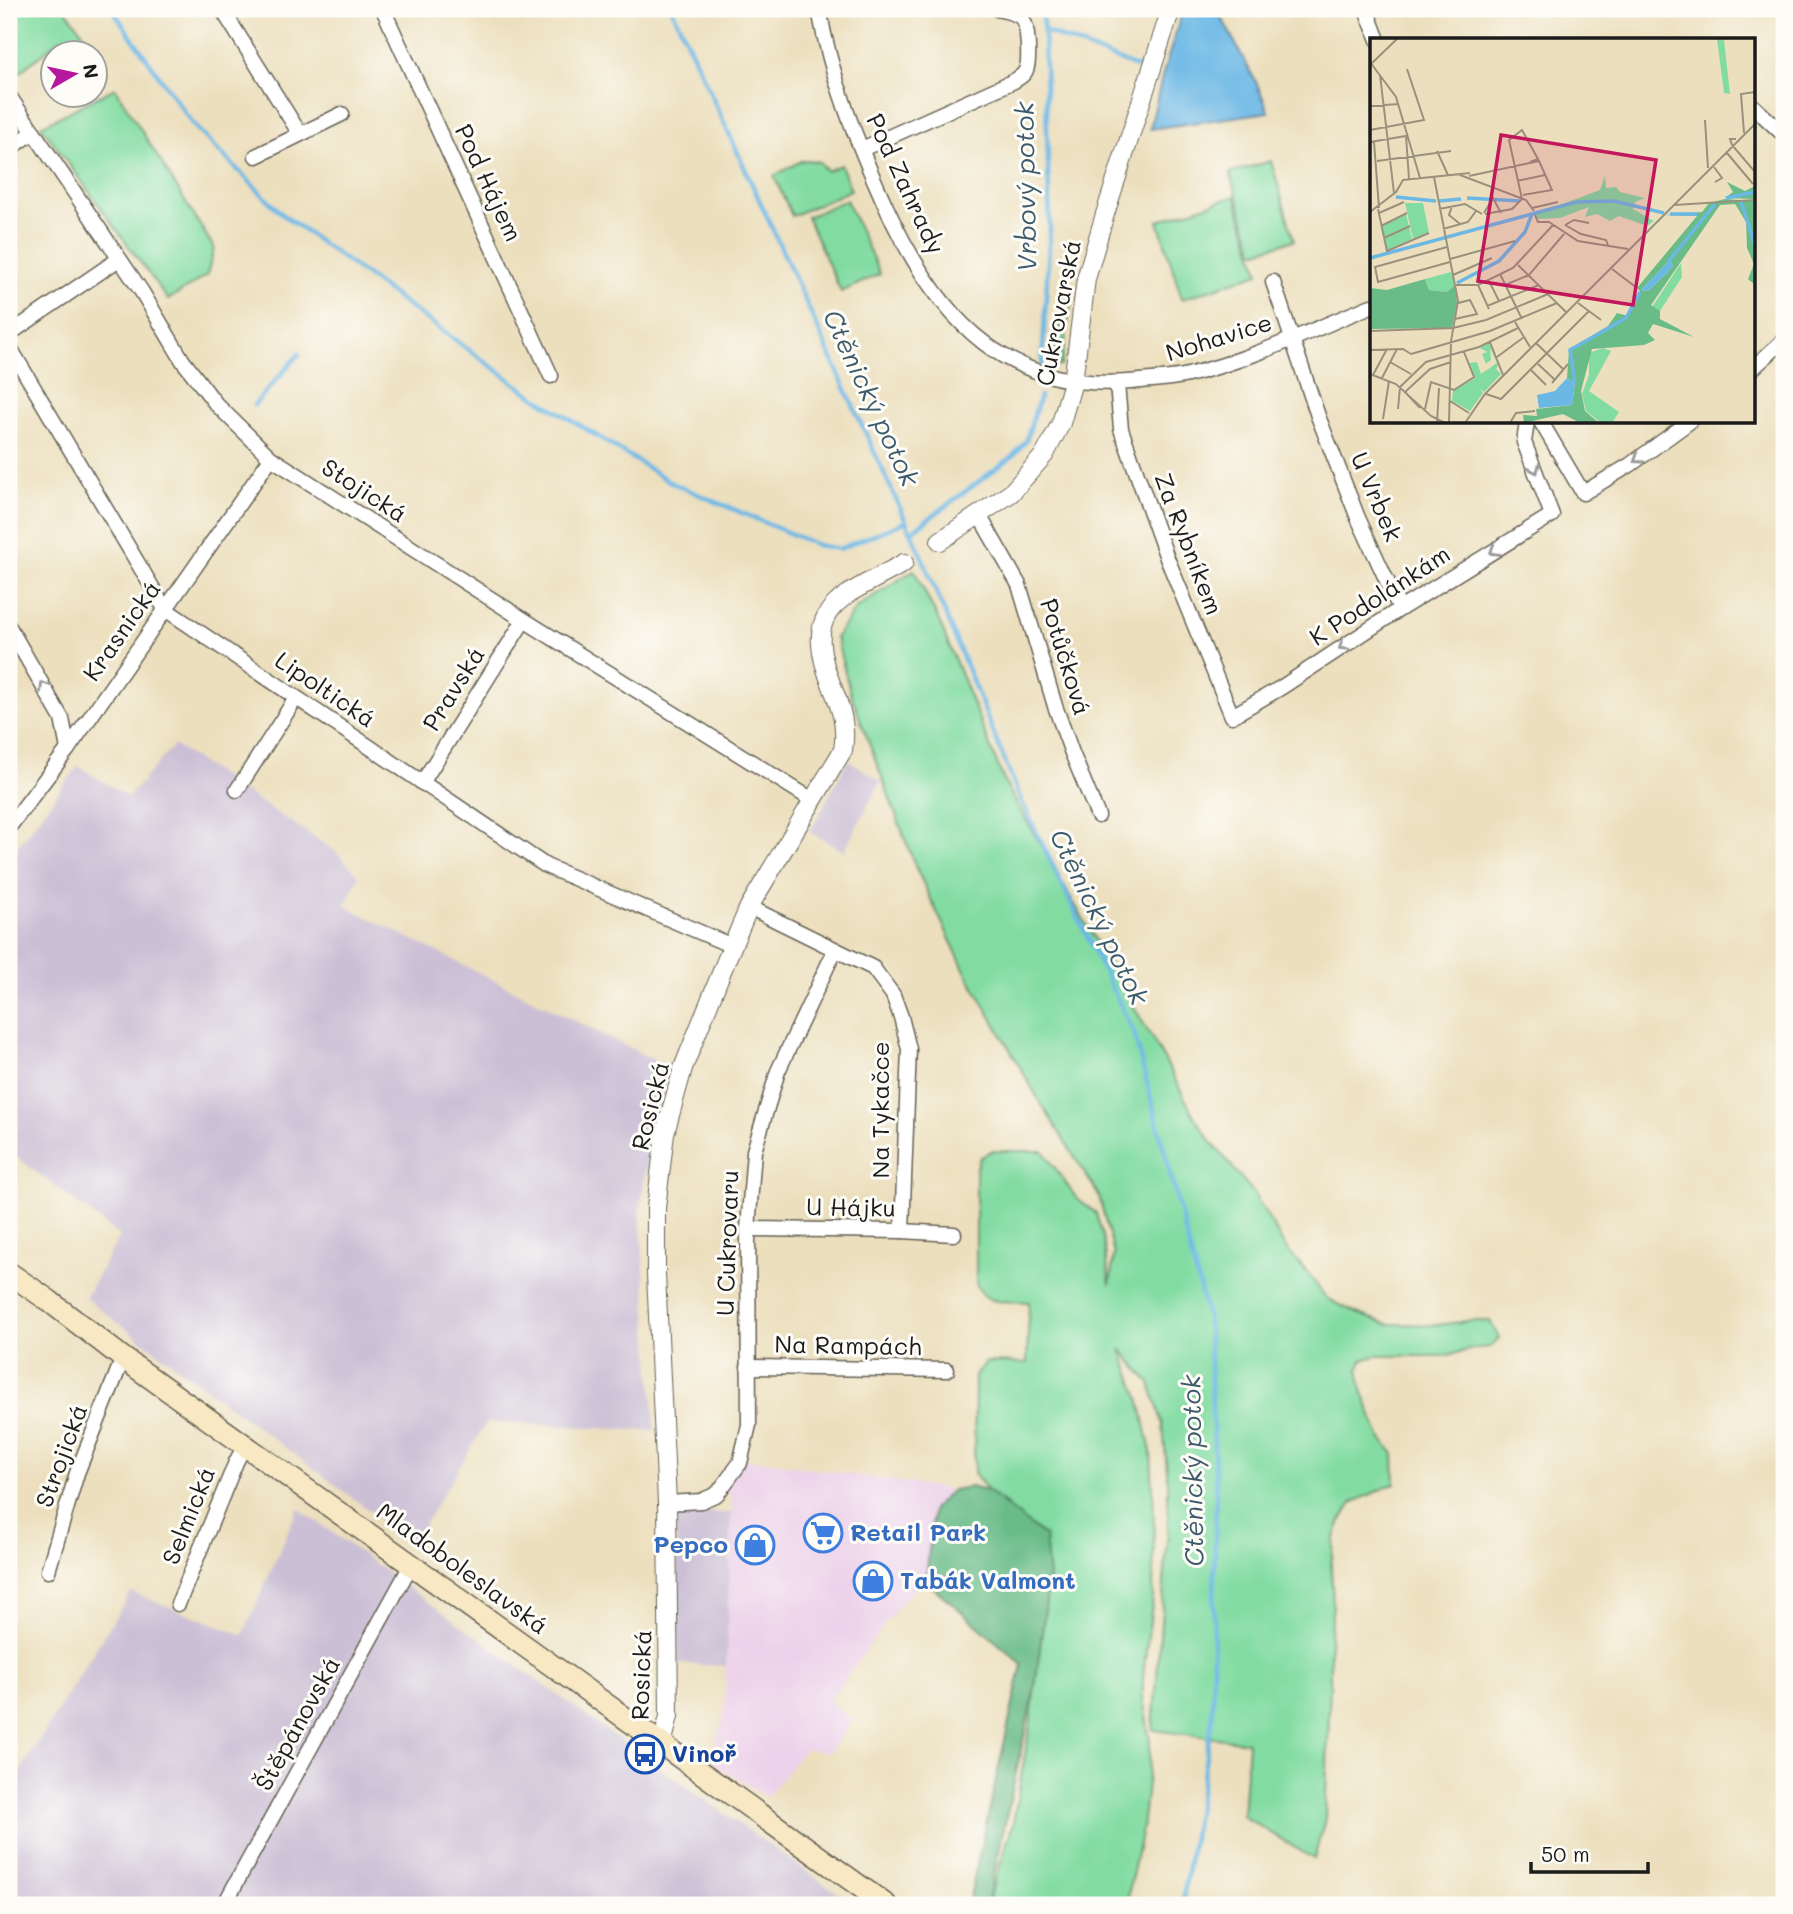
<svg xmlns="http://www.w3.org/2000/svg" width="1793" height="1914" font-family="Mali,sans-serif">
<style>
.built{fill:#ecd1ea}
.industrial{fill:#cbbfd5}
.green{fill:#82dca2;stroke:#4f7c5f;stroke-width:2}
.forest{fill:#69bc88;stroke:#426c52;stroke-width:2}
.water{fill:#6cb8e5;stroke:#446a80;stroke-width:2}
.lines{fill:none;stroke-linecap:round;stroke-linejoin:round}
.stream{stroke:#6cb8e5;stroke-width:4.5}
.minor-casing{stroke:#656054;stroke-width:17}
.tertiary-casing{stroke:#656054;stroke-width:20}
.secondary-casing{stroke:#656054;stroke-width:24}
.minor{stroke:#fff;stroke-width:14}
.tertiary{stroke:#fff;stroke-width:18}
.secondary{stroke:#f8e8c3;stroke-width:21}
.oneway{stroke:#999}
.labels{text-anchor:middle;stroke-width:6;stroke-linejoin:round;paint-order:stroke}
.street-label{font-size:24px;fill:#1c1c1c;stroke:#fdfcf7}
.shop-label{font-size:24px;font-weight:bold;fill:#366cbe;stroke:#fdfcf7;text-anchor:start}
.transit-label{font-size:24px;font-weight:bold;fill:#164399;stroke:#fdfcf7;text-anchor:start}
.water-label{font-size:26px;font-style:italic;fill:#3c5a6c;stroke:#fdfcf7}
.inset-river{fill:none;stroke:#6cb8e5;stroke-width:3.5}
.inset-road{fill:none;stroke:#99917d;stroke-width:2}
.view{fill:#c2185b;fill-opacity:0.15;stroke:#c2185b;stroke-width:3.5}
.inset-edge{fill:none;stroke:#1c1c1c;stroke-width:3.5}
</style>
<rect width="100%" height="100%" fill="#fdfcf7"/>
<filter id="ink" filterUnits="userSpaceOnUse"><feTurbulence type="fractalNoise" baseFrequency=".0143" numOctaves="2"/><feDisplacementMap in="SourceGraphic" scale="14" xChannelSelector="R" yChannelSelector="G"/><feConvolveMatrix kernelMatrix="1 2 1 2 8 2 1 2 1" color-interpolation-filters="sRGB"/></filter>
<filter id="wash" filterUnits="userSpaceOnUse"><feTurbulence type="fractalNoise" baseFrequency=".00686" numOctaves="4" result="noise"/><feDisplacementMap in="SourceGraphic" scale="28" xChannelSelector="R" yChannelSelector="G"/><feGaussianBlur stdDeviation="1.57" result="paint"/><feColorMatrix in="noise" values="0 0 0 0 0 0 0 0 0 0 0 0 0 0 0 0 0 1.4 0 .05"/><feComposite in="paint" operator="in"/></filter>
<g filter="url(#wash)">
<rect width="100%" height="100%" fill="#ecdfbd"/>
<polygon class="built" points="731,1458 764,1461 952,1490 933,1509 926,1581 903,1600 829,1701 853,1720 829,1753 805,1749 767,1797 710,1761 724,1715 732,1498 720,1479"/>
<g class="industrial">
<polygon points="174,745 335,851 359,876 345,906 674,1070 650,1144 640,1210 655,1431 487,1422 413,1543 85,1298 120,1236 9,1151 9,858 78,766 128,797"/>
<polygon points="848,760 881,781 844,851 810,832"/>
<polygon points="298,1508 624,1743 854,1905 9,1905 9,1789 131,1592 243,1635"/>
<polygon points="676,1512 731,1513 726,1666 678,1664"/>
</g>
<g class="green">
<polygon points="9,9 65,9 86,37 61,39 11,79 9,76"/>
<polygon points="115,88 214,248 207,275 168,300 41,126"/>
<polygon points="808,160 819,162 827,171 841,165 851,190 792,216 774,176 801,161"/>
<polygon points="1271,161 1294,240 1254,252 1230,173"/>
<polygon points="1235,196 1259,273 1182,299 1158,221"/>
<polygon points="846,200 880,274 841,292 807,217"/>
<polygon points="1063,288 1073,290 1061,366 1054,365"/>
<path d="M 914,570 L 939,621 L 1005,783 L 1168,1066 L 1194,1116 L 1213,1144 L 1253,1192 L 1287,1250 L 1307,1272 L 1327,1299 L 1359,1314 L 1388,1324 L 1437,1325 L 1468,1321 L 1490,1321 L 1499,1338 L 1490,1347 L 1473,1349 L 1444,1356 L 1376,1356 L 1362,1360 L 1358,1369 L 1362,1390 L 1379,1435 L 1394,1454 L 1395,1483 L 1352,1503 L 1340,1523 L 1335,1538 L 1331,1566 L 1333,1604 L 1330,1630 L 1330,1686 L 1325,1819 L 1314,1859 L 1243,1816 L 1248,1742 L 1153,1730 L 1168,1531 L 1168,1483 L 1163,1425 L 1150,1383 L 1121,1349 L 1140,1401 L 1151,1452 L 1154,1518 L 1153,1597 L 1143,1675 L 1143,1697 L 1150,1742 L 1148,1775 L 1142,1829 L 1126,1905 L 987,1905 L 1013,1824 L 1030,1725 L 1049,1577 L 1007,1505 L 989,1492 L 974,1474 L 975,1376 L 986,1362 L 1027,1363 L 1029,1302 C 1007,1299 986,1309 976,1283 L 976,1171 L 980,1158 L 991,1151 L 1043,1151 L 1077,1199 L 1096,1213 L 1103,1238 L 1110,1284 L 1114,1254 L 1099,1196 L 1039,1100 L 965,971 L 916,868 L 850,692 L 836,637 L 857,607 Z"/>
</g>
<polygon class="forest" points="970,1487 988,1491 1045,1537 1049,1577 1035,1686 987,1905 968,1905 1022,1664 926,1581 933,1509 952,1490"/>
<polygon class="water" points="1183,9 1217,9 1257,84 1269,112 1150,129 1162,77"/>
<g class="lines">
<g class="stream">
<polyline points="112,9 194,126 283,215 527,392 672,483 817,545 839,549 905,522"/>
<polyline points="672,9 920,552 1020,798 1134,1033 1208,1320 1216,1488 1212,1719 1182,1905"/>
<polyline points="1041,9 1044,31 1050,229 1042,365"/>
<polyline points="1044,31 1139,68"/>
<polyline points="254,405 299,354"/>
<polyline points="911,532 1013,456 1026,441 1040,396"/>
</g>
</g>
</g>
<g filter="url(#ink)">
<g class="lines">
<defs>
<g id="minor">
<polyline points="222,9 300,134"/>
<polyline points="383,9 551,376"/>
<path d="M 819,9 C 831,79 858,145 887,209 C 939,321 1008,396 1141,381 C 1156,379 1173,379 1188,375 C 1250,360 1312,330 1371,306"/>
<polyline points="1366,9 1378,40"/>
<polyline points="9,96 142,292 183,361 216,404 271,458 524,620 814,801"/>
<polyline points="1753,106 1784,135"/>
<polyline points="9,149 34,132"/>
<path d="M 862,149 L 1014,81 C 1018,78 1024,76 1026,70 C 1030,62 1028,27 1023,20 C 1019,13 1005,11 997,9"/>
<polyline points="256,156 342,114"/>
<polyline points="1273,282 1318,416 1358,518 1400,609"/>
<polyline points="9,334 119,259"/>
<polyline points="9,346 165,609 546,866 732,946"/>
<polyline points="1753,368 1784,340"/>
<polyline points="1117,384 1121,429 1167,558 1232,716 1282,687 1400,609 1552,515 1524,442 1527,422"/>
<polyline points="1541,422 1583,493 1630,465 1689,422"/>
<polyline points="979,515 1019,585 1055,706 1072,753 1098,816"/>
<polyline points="9,627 62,719 68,749"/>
<polyline points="422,783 524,620"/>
<polyline points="237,790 296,698"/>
<polyline points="9,827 68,749 271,458"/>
<polyline points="749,907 873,968 893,995 901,1017 909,1049 902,1231"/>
<polyline points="748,1229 902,1231 954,1234"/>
<polyline points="748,1367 947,1370"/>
<polyline points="667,1503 701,1501 717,1494 740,1463 749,1425 748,1229 754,1151 778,1071 835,950"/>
<polyline points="48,1571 77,1473 123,1358"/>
<polyline points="178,1604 236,1462 245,1445"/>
<polyline points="224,1905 411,1565"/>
</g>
<g id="tertiary">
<polyline points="940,541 1011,493 1045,454 1061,423 1073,382 1086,279 1105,214 1171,9"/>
<path d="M 662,1745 L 669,1716 L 667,1503 L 656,1274 L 656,1208 L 665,1133 L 683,1068 L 728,956 L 749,907 L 843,750 C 847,725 841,709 832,686 C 799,604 843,598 904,563"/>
</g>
<polyline id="secondary" points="9,1273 48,1300 123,1358 886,1905"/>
</defs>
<use href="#minor" class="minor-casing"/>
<use href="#tertiary" class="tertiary-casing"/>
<use href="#secondary" class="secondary-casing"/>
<use href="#minor" class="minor"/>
<use href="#tertiary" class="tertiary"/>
<use href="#secondary" class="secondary"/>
</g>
<defs><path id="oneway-chevron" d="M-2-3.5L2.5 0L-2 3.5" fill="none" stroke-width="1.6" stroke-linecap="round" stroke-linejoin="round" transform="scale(1.75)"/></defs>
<g class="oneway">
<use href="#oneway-chevron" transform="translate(1638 459) rotate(145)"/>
<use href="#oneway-chevron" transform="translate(1535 469) rotate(67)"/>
<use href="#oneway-chevron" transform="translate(1494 551) rotate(148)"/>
<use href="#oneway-chevron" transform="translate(1343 646) rotate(147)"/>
<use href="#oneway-chevron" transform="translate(44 686) rotate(-121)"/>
</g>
</g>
<defs>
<symbol id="supermarket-ring" viewBox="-11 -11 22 22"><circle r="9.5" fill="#fdfcf7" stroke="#3f7fe0" stroke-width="1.5"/><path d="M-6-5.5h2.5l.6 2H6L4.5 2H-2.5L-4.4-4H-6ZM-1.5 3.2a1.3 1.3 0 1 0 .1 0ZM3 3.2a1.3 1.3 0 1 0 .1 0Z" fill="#3f7fe0"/></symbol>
<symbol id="shop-ring" viewBox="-11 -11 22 22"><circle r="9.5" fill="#fdfcf7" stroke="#3f7fe0" stroke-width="1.5"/><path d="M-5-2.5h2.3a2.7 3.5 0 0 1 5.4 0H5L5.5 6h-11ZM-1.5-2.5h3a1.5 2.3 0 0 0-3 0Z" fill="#3f7fe0"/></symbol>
<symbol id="bus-ring" viewBox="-11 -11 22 22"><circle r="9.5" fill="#fdfcf7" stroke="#1a4fb4" stroke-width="1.5"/><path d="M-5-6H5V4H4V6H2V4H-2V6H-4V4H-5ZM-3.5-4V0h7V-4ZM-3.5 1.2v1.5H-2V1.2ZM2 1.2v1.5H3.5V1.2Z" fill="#1a4fb4"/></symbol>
</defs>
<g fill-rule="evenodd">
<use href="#supermarket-ring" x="801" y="1511" width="44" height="44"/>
<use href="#shop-ring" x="733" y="1523" width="44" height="44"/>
<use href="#shop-ring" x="851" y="1559" width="44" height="44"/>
<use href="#bus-ring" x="623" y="1732" width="44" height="44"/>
</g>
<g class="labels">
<g class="street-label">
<text transform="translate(488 183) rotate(65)" y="8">Pod Hájem</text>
<text transform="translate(905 184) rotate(65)" y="8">Pod Zahrady</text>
<text transform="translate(1059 313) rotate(-79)" y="8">Cukrovarská</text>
<text transform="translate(1219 338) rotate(-17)" y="8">Nohavice</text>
<text transform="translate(364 491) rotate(33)" y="8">Stojická</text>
<text transform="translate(1376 497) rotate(67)" y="8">U Vrbek</text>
<text transform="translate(1188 544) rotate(69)" y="8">Za Rybníkem</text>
<text transform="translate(1380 596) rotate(-33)" y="8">K Podolánkám</text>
<text transform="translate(122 631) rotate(-55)" y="8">Krasnická</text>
<text transform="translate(1065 657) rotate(73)" y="8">Potůčková</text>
<text transform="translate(454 689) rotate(-58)" y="8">Pravská</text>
<text transform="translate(325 690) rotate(34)" y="8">Lipoltická</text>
<text transform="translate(651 1106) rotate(-76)" y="8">Rosická</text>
<text transform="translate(881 1110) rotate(-90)" y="8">Na Tykačce</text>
<text transform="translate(851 1208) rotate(1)" y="8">U Hájku</text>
<text transform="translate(728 1243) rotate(-88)" y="8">U Cukrovaru</text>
<text transform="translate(848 1346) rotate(1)" y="8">Na Rampách</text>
<text transform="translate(62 1456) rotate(-70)" y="8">Strojická</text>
<text transform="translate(189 1516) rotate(-68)" y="8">Selmická</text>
<text transform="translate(462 1569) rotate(36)" y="8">Mladoboleslavská</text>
<text transform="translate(642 1675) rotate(-88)" y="8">Rosická</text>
<text transform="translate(298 1724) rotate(-61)" y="8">Štěpánovská</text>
</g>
<g class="shop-label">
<text x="850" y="1541">Retail Park</text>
<text x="728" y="1553" text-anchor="end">Pepco</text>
<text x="900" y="1589">Tabák Valmont</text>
</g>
<g class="transit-label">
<text x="672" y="1762">Vinoř</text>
</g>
<g class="water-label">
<text transform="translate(1026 187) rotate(-91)" y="9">Vrbový potok</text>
<text transform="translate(871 398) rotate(65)" y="9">Ctěnický potok</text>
<text transform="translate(1099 917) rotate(64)" y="9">Ctěnický potok</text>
<text transform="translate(1193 1471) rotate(-91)" y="9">Ctěnický potok</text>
</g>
</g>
<g transform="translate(1370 38)">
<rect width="385" height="385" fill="#ecdfbd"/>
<path d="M 347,1 L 354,2 L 360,56 L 354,55 ZM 235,138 L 236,150 L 246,149 L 250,154 L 275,160 L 265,164 L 263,171 L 284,183 L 277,188 L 249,178 L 240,183 L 227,176 L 215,179 L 219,169 L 190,180 L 168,181 L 166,176 L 230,152 ZM 35,165 L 53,165 L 59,195 L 43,201 ZM 36,176 L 42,201 L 17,212 L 12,188 ZM 311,225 L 312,239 L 290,273 L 282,269 ZM 81,234 L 85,247 L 77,254 L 59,252 L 55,241 ZM 119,305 L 129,326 L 126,331 L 131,336 L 114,354 L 110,350 L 113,355 L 100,373 L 82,363 L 83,353 L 105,340 L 99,325 L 107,324 L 111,336 L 127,325 L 120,310 L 121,322 L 116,326 L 112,316 L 117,314 L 110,310 ZM 233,310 L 241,313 L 219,353 L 249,374 L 242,385 L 231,385 L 216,373 L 212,356 L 219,337 L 219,315 Z" fill="#82dca2"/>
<path d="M 357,144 L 375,153 L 385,148 L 385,161 L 355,160 L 363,154 ZM 355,161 L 385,163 L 385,247 L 378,241 L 384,226 L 377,210 L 376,184 L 365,166 L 350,167 L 281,267 L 290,273 L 290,281 L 324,299 L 283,286 L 278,295 L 285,302 L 274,307 L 222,311 L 211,353 L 215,373 L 229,385 L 210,385 L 193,376 L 154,385 L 153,377 L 167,378 L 166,371 L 202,367 L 205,345 L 197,340 L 199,312 L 238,288 L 247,275 L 258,278 L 270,253 L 267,250 L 327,178 L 294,177 L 332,174 L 339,165 ZM 300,222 L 303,228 L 297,235 L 278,253 L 271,252 ZM 55,241 L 59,252 L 77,254 L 85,247 L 87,265 L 82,290 L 0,291 L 0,250 L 17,252 Z" fill="#69bc88" fill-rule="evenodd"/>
<path d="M 300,222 L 303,228 L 297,235 L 278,253 L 271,252 ZM 197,340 L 205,345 L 202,367 L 169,370 L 167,357 L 185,353 Z" fill="#6cb8e5"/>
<path class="inset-river" d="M 26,159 L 66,163M 97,160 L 150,163M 356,160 L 385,154M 69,163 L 91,161M 371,163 L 385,208M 300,176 L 327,176M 0,220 L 206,164 L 244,163 L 294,175M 298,224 L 345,166M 87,245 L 129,223 L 155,194 L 162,176M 205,345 L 200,312 L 256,280 L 270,254"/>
<path class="inset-road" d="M 0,24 L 26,59 L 50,140M 2,25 L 28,0M 10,37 L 24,155M 0,68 L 29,66M 335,82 L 338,130M 0,92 L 54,82 L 37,31M 374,95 L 371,56 L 385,54M 366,101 L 360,101 L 362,107 L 385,134M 0,104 L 36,98 L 39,141M 4,104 L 9,170M 67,113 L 78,137M 357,115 L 383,146M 7,123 L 81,113M 344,129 L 352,140 L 345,144M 90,137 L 156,162 L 164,173M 99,138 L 169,123 L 182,152 L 153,157M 64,139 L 88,263 L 81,303 L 79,385M 147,143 L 175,137M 304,167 L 385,162M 82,168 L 79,177 L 90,186M 162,170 L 188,164M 8,171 L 17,213 L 59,195M 69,171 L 95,166 L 112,176M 0,174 L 26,154 L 33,142 L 100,135M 9,175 L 34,164M 114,175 L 123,160 L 131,175M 115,176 L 142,171 L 152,161 L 139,102 L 152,92 L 168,121 L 160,124M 165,177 L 168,184 L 179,184 L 208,203 L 258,211M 195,187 L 211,196 L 236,202 L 238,207M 195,187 L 204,182 L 219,185M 11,188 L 37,175M 73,191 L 98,184 L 106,173M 14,200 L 40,188M 77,209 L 5,229 L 8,244 L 80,224M 80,221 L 145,203M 148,227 L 196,274M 242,231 L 267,250M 130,236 L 152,281M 83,237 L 122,220M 119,243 L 129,263M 86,247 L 108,247 L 143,230 L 183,187M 108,247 L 119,271M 135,247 L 159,237 L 194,196M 208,265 L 231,282M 117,268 L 169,247M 85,281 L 107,276 L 100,262 L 88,265M 145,284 L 160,309M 0,293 L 83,290 L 116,282 L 178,256M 120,304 L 133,337M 166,305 L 194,332M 0,312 L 33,311 L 41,316M 41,316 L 120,293 L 187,265M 127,319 L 154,299M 20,324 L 41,336M 168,326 L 184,341M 161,332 L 176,347M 0,336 L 26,346 L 61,378 L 75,385M 3,337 L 17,311M 12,340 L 27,311M 182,345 L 198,326M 116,356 L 131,361 L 219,273M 80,363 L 99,375M 50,370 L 35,354 L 60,331 L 81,324M 28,371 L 30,349 L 56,324 L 109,309 L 148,290M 55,371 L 61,344 L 84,352 L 104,339 L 94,314M 13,381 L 19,343M 67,385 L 69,350M 95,385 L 115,356 L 385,86M 140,385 L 146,375 L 165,373"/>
<path class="view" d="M 131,97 L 286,122 L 263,267 L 108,243 Z"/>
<rect width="385" height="385" class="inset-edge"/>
</g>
<rect width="1793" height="1914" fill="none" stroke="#fdfcf7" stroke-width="35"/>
<g transform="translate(74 74) rotate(81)"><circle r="33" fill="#fdfcf7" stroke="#a3a29f" stroke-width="2"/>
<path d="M0-5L12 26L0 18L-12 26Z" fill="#b5179e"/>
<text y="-10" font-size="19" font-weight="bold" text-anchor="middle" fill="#1c1c1c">N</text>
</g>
<path d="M1531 1862v10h117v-10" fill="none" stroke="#1c1c1c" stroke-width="3.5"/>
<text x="1541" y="1862" font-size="21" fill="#1c1c1c" stroke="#fdfcf7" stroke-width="5" paint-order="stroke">50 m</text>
</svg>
